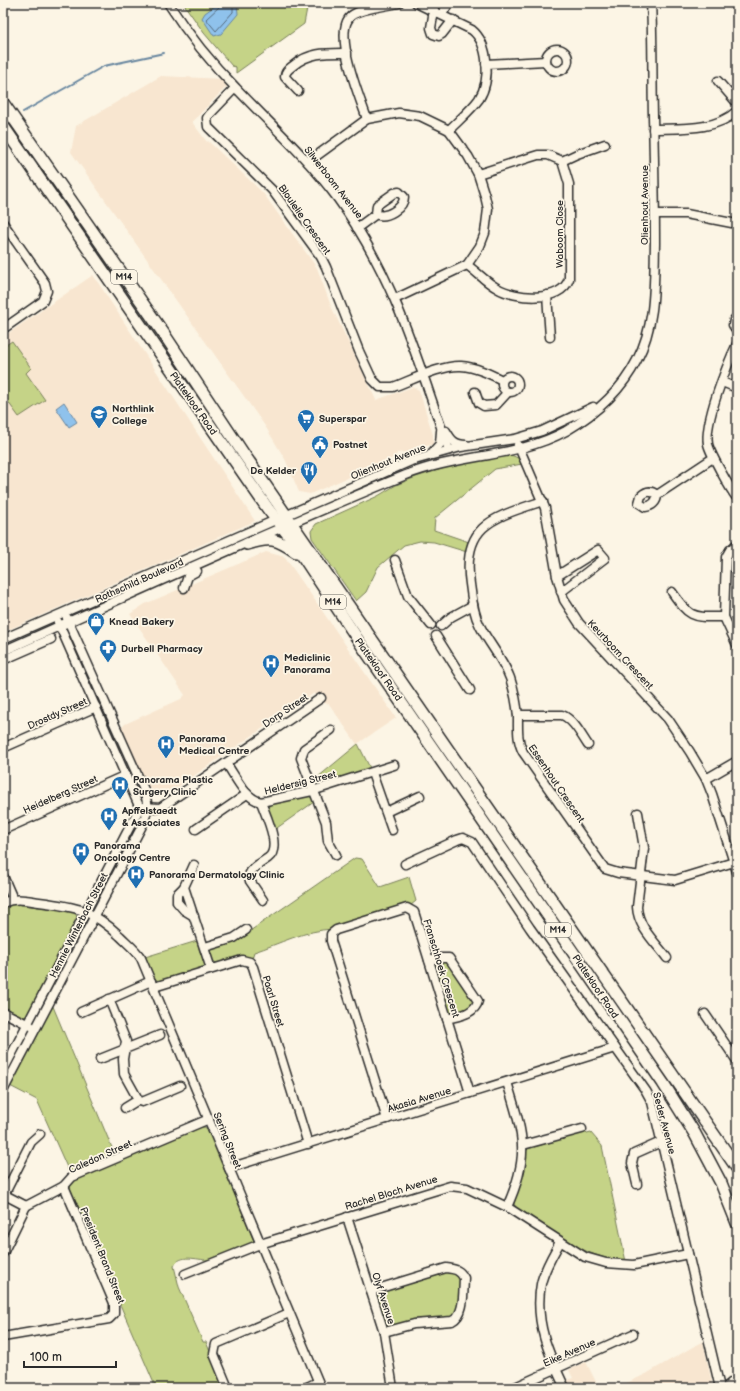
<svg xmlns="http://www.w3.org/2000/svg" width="740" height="1391" font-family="'Balsamiq Sans',sans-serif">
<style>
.built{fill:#f8e6d0}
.green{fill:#c5d387;stroke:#787f59}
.water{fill:#8fc2ec;stroke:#67869f}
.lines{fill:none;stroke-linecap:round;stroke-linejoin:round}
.shore{stroke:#536778;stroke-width:1}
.stream{stroke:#67869f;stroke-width:2}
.minor-casing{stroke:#2b2b2b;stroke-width:11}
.major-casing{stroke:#2b2b2b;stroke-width:14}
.minor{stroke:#fcf5e5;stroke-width:8}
.major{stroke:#fcf5e5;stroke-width:11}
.labels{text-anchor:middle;stroke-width:3.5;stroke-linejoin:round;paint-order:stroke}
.shield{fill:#fcf5e5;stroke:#6a6863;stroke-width:1}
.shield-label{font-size:9px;font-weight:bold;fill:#2b2b2b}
.street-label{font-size:10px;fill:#2b2b2b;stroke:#fcf5e5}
.poi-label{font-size:10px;font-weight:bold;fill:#2b2b2b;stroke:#fcf5e5;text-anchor:start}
</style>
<rect width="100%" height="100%" fill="#fcf5e5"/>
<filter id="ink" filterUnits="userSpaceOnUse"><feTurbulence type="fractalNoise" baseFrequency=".025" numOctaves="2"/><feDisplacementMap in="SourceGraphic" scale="8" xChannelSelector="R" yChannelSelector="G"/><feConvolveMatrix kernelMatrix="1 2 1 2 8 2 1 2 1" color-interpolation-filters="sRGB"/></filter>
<g filter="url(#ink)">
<g class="built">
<polygon points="161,76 223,79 228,85 192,122 207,142 208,141 263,193 317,268 331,306 376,400 413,387 419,390 433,435 433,444 408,452 397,453 395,457 310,494 299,492 285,459 265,426 71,152 76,126"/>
<polygon points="93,275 255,521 3,632 3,337"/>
<polygon points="266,552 285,557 396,718 357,744 329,704 320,702 314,693 163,797 153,794 131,754 121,730 122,727 125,724 181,699 185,695 130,614 145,604"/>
<polygon points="703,1341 713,1388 616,1388 646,1374"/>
<polygon points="586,1362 599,1388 571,1388 567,1380 573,1378 569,1370"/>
</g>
<g class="green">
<polygon points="183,3 308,3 304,24 236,73 236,67 232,66 204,33"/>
<polygon points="12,341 31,368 26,373 45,400 19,417 3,395 5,387 3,384 3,347"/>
<polygon points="511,455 518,458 522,464 495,469 435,518 434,530 469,542 467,552 434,542 420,541 404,545 378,567 366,592 356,601 312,538 311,531 316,524 378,496 396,485 416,477 454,465"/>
<polygon points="358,744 371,770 317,785 312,782"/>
<path d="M 307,795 L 312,798 L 314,802 L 274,830 C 271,822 264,810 271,803 Z"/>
<path d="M 355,858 L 362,859 L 380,887 L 409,877 L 416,901 L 410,906 L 333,929 C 305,930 279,944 254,952 L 252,958 L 245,956 L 218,964 L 213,961 L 209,949 L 237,940 Z"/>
<polygon points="14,904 71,911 75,913 77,917 28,1015 22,1018 3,1008 3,908"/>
<polygon points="197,941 200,952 203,951 206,964 204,968 161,982 155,979 145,957"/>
<polygon points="447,961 474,1002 472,1007 456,1013 449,1012 435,969 437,962"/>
<polygon points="52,1004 115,1155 70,1174 37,1100 8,1085"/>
<path d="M 200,1127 L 204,1127 L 208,1129 L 254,1241 L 252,1243 C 241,1248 220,1260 208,1260 C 197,1260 180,1253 174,1266 L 179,1287 L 203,1342 L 206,1342 L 225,1388 L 156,1388 L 69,1186 L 72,1181 Z"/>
<path d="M 585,1132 L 587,1134 L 591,1133 L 602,1146 L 626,1262 C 582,1257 553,1232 517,1209 L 514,1204 L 527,1149 Z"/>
<polygon points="446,1268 462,1273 457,1319 384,1332 371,1291"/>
</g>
<g class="water">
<polygon points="219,3 237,3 238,14 221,34 214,36 202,18 205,13"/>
<polygon points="64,402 77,422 69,427 56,408"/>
</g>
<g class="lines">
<polyline class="shore" points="221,3 219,7 206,19 216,31 233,12 233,3"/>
<polyline class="stream" points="23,112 104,66 164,53"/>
<defs>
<g id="minor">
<path d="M 168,3 C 188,34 210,62 236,88 C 271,125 308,158 338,199 C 396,279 417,360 449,450"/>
<path d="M 416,3 L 472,30 C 489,44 491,80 479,99 C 471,110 459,120 449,130"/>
<polyline points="732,3 737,7"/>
<polyline points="434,10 431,28 433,34 439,36 442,34 453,20"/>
<polyline points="442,14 449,3"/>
<circle cx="557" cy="60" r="11"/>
<polyline points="486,64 546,61"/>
<polyline points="718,81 737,103"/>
<path d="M 235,88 L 210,114 L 207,118 L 208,127 L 272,190 L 321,257 L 326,267 L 359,351 L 372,379 L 380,387 L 393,387 C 412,380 441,365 461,366 C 476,367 490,374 502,380"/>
<path d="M 298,91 L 285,77 C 285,71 289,69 294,65 C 310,52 327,53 347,53"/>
<path d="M 367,119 C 360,98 332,32 351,16 C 360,8 387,6 399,3"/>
<path d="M 653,129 C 681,128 715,131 737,111"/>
<polyline points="562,161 577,154 605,144"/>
<polyline points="308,162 367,119 399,113 420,116 449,130 468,156 478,174 485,196 488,209 485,233 480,246 467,265 395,299"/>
<path d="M 399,192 L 404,197 C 404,208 386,219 376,214 L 377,205 L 394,193 Z"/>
<polyline points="655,214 686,214 737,224"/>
<polyline points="3,223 45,283 47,291 43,301 3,329"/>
<polyline points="357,228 376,214"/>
<path d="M 467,265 C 477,272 486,282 497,288 C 515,299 561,303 569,279 L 569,184 L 562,161 L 548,155 L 538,155 L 478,174"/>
<polyline points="547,295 550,337"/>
<polyline points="737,317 734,320 733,325 737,331"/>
<path d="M 737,344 C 727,365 704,422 708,444 C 710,453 730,489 737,498"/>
<circle cx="510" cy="384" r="8"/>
<polyline points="722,382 737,388"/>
<polyline points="475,392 479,403 484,406 496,405 508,392"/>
<path d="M 446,431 C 451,440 455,445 466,445"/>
<polyline points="518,445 545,508 557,576 564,600 579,623 668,719 690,752 706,779 712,794 737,872"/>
<polyline points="431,454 440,444 441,431"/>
<path d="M 657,495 C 651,490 646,491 641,496 L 639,503 L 645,507 C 652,506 657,502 657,495 L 713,458"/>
<path d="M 543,501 C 495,517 461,524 470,584 C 472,598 473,613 480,626 C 489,644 503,659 510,678 C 514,690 517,704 518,717 C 518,729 517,741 523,752 L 605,869 L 618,873 L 675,880 L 734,862"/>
<polyline points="737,544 730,550 726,557 724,617 737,645"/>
<polyline points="395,560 408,596 431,625"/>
<polyline points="557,576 598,550 605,558 561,592"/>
<polyline points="184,588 188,576 197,571"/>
<path d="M 672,592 C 691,619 692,617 724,617"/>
<polyline points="441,626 451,617 473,605"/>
<polyline points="436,636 470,690"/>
<polyline points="3,639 411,461 461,447 515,439 542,431 593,407"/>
<path d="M 3,651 C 137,592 270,530 406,475 C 458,454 517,458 566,431 C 595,414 622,390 637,360 C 656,324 654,284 655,244 C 655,201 654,159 653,116 C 652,78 653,40 651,3"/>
<polyline points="3,660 51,639"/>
<path d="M 518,715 L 562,715 C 574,720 581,735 588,745"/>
<polyline points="331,730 304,749 301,758 326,822 328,841 336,855"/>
<polyline points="3,748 96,707"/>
<path d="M 226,763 C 236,777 244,798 261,802 L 312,791 L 394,765"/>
<polyline points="372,773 392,830"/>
<polyline points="706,779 737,761"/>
<path d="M 261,802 C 266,816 282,848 268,858 C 261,863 252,867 249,875 L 250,881 L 263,900"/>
<polyline points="143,807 160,808 321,698"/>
<polyline points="386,812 420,796"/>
<path d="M 638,813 L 644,848 L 637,907 C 638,927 655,942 667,958"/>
<polyline points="196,829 247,794"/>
<polyline points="3,830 126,775"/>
<polyline points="405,864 457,840 463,838 472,842 530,928 646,1091 652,1102 720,1388"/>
<polyline points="194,865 184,887 211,969"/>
<polyline points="3,876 13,899"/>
<polyline points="184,887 177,894 177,902 184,910 194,916"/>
<path d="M 3,903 C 15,897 26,900 39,902 C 77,907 91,909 120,936 C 127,943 136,950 141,958 L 321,1388"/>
<polyline points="205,947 234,938 246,930"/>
<path d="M 429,960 L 438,958 L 449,958 L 478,1001 C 475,1014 458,1016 447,1019"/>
<polyline points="154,987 242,960 250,962 253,967 308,1144"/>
<polyline points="109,999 126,1041 123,1059 124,1074 139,1101 142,1102 180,1086"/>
<polyline points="3,1012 31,1026"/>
<polyline points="81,1012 151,981"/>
<polyline points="705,1014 737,1061"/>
<polyline points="100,1059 160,1035"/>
<polyline points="3,1071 138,811 139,806 58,622"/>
<path d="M 507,1082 C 523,1135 531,1154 507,1207"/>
<polyline points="3,1091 143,824 148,808 145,792 67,618"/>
<polyline points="125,1108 138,1100"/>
<polyline points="387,1119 331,941 331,934 336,930 407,908 414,912 470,1093"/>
<polyline points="523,1145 582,1129"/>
<polyline points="229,1168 615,1048"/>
<polyline points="637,1184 632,1163 634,1154 661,1142"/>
<polyline points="3,1194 26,1206"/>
<polyline points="4,1195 31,1142 40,1134"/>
<polyline points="26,1206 64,1186 72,1177 209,1119"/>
<polyline points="347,1217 384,1332 393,1388"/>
<path d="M 560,1242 C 553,1255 544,1269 541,1284 C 534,1322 549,1355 565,1388"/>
<polyline points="3,1253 26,1206"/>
<polyline points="185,1274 260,1244 450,1186 467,1188 507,1207 585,1257 606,1263 634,1265 688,1254"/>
<path d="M 371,1291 L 446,1268 C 455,1269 460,1270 464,1278 C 463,1292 465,1315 452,1321 L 414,1324 L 384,1332"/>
<polyline points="3,1337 109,1319 114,1314 114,1303 64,1186"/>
<polyline points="228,1388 214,1354 216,1344 289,1313"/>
<polyline points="305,1388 318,1382"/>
<polyline points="513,1388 633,1334"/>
<polyline points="725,1388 737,1378"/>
</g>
<g id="major">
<polyline points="3,103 164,334 243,453 737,1168"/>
<polyline points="3,126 268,509 290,537 363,647 663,1083 695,1134 721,1183 737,1223"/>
<path d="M 247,544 C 270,537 276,538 296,552"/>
</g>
</defs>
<use href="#minor" class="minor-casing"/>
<use href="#major" class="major-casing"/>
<use href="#minor" class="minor"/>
<use href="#major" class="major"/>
</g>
</g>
<defs>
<symbol id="university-pin" viewBox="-11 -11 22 30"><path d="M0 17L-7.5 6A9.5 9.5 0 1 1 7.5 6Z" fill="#1f6fb2" stroke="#fcf5e5"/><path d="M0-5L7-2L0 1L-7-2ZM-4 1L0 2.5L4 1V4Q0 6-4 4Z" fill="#fff"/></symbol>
<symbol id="supermarket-pin" viewBox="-11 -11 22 30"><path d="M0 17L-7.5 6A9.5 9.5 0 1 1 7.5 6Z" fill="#1f6fb2" stroke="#fcf5e5"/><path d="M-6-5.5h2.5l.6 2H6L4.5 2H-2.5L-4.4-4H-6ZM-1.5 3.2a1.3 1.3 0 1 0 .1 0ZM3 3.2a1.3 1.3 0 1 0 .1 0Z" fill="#fff"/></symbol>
<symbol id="civic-pin" viewBox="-11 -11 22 30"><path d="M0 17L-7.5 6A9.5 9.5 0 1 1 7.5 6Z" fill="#1f6fb2" stroke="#fcf5e5"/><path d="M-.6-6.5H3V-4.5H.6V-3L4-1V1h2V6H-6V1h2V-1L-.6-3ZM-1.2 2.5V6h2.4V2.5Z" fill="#fff"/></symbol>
<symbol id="restaurant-pin" viewBox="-11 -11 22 30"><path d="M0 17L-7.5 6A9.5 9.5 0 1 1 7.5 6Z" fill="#1f6fb2" stroke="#fcf5e5"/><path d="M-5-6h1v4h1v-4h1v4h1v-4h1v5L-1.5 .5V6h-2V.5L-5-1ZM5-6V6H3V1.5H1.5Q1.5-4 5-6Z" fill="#fff"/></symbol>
<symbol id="shop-pin" viewBox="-11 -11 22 30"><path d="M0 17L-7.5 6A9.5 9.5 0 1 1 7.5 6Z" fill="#1f6fb2" stroke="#fcf5e5"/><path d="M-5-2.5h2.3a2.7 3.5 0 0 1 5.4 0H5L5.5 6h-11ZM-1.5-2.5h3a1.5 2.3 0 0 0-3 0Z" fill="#fff"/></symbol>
<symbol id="pharmacy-pin" viewBox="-11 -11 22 30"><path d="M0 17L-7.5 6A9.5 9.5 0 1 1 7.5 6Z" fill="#1f6fb2" stroke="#fcf5e5"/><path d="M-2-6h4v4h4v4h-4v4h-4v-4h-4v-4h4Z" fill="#fff"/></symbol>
<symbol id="hospital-pin" viewBox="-11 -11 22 30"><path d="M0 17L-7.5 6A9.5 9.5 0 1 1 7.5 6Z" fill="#1f6fb2" stroke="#fcf5e5"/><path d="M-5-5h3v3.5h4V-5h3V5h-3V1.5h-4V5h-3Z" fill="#fff"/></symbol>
</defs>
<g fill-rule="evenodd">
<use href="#university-pin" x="89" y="404" width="20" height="27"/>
<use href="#supermarket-pin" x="296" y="408" width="20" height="27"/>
<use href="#civic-pin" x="310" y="434" width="20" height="27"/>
<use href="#restaurant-pin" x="299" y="460" width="20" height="27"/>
<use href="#shop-pin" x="86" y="611" width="20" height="27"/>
<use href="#pharmacy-pin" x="98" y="638" width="20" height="27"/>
<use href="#hospital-pin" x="261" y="653" width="20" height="27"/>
<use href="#hospital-pin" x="156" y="734" width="20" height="27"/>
<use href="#hospital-pin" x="110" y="775" width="20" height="27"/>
<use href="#hospital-pin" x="99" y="806" width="20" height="27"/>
<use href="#hospital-pin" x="71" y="841" width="20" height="27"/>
<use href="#hospital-pin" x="126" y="864" width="20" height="27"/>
</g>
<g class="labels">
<g class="shield">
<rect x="111" y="270" width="26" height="14" rx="3"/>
<rect x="320" y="595" width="26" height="14" rx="3"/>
<rect x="545" y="923" width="26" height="14" rx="3"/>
</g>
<g class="shield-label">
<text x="124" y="280">M14</text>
<text x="333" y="605">M14</text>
<text x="558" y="933">M14</text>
</g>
<g class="street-label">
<text transform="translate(334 182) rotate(52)" y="4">Silwerboom Avenue</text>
<text transform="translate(644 205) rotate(-90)" y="4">Olienhout Avenue</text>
<text transform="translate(305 219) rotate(55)" y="4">Bloulelie Crescent</text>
<text transform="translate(559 234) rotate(-90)" y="4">Waboom Close</text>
<text transform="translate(194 403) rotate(55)" y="4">Plattekloof Road</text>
<text transform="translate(388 461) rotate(-22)" y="4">Olienhout Avenue</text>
<text transform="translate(139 580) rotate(-24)" y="4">Rothschild Boulevard</text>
<text transform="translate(621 654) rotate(47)" y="4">Keurboom Crescent</text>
<text transform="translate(379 669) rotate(55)" y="4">Plattekloof Road</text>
<text transform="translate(285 710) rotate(-34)" y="4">Dorp Street</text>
<text transform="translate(57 713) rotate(-24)" y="4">Drostdy Street</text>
<text transform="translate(300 782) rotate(-14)" y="4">Heldersig Street</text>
<text transform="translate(557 783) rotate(56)" y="4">Essenhout Crescent</text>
<text transform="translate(60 794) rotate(-24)" y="4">Heidelberg Street</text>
<text transform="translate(78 925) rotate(-63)" y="4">Hennie Winterbach Street</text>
<text transform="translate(442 968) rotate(73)" y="4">Franschhoek Crescent</text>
<text transform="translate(596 986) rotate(56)" y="4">Plattekloof Road</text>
<text transform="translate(274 1001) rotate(73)" y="4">Paarl Street</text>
<text transform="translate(419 1099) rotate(-17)" y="4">Akasia Avenue</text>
<text transform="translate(665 1123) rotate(75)" y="4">Seder Avenue</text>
<text transform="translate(228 1140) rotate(68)" y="4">Sering Street</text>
<text transform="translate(100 1156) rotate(-24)" y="4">Caledon Street</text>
<text transform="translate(391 1192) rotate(-17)" y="4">Rachel Bloch Avenue</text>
<text transform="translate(103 1255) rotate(68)" y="4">President Brand Street</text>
<text transform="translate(384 1298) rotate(72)" y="4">Olyf Avenue</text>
<text transform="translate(569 1352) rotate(-24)" y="4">Eike Avenue</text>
</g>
<g class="poi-label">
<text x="112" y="412">Northlink<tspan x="112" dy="12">College</tspan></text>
<text x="319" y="422">Superspar</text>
<text x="333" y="448">Postnet</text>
<text x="296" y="474" text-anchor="end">De Kelder</text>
<text x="109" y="625">Knead Bakery</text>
<text x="121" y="652">Durbell Pharmacy</text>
<text x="284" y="661">Mediclinic<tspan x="284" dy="12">Panorama</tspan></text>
<text x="179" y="742">Panorama<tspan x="179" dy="12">Medical Centre</tspan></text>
<text x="133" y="783">Panorama Plastic<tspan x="133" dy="12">Surgery Clinic</tspan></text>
<text x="122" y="814">Apffelstaedt<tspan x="122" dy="12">&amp; Associates</tspan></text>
<text x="94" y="849">Panorama<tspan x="94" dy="12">Oncology Centre</tspan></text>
<text x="149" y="878">Panorama Dermatology Clinic</text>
</g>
</g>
<rect width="740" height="1391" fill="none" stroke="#fcf5e5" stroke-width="16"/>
<rect x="8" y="8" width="724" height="1375" fill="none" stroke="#2b2b2b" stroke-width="1.5" filter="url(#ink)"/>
<path d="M24 1361v6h92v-6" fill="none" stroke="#2b2b2b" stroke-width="2"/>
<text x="30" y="1361" font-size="12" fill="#2b2b2b" stroke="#fcf5e5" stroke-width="3" paint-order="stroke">100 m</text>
</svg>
